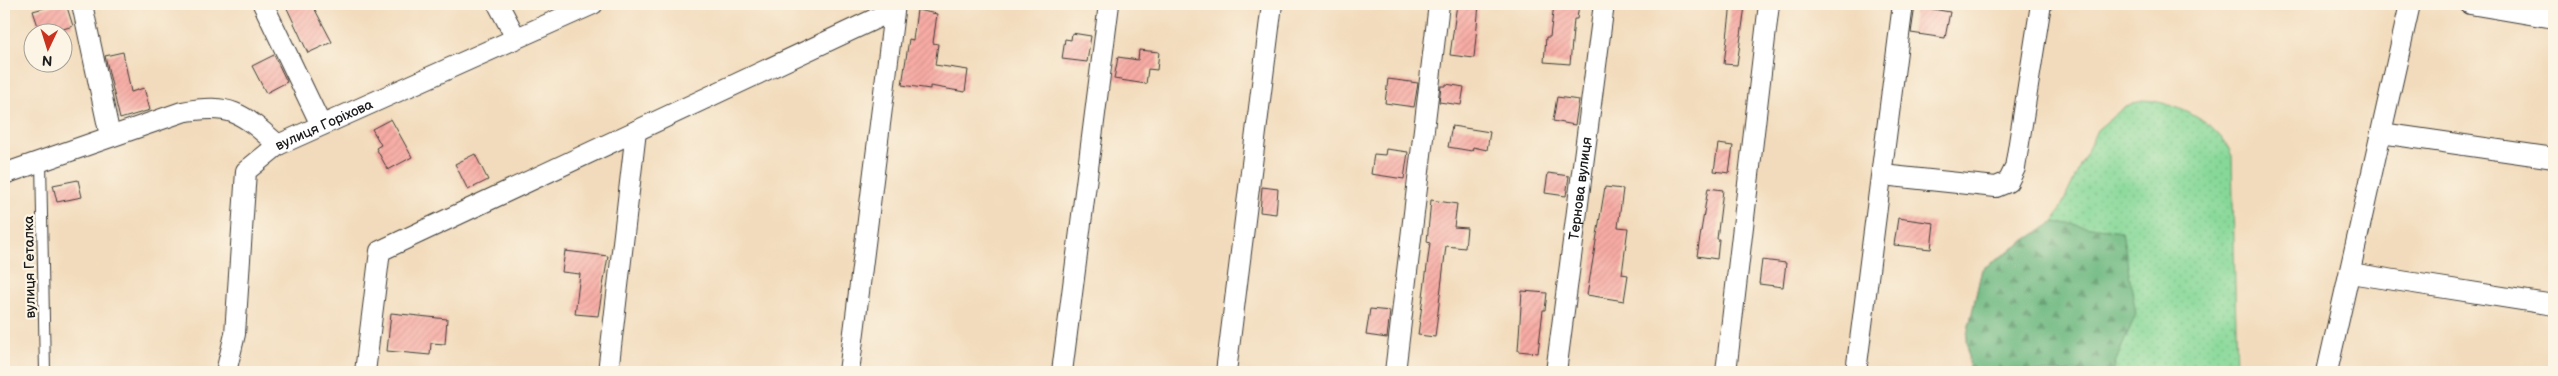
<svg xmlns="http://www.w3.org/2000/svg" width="2558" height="376" font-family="'Balsamiq Sans',sans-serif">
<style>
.grass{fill:url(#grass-dots);stroke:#517a5a}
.forest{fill:url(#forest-firs);stroke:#446a4e}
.building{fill:url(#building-hatch)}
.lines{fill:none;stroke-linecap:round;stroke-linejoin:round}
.service-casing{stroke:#3c3934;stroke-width:12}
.minor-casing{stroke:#3c3934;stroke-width:22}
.service{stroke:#fff;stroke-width:10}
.minor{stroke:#fff;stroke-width:20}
.labels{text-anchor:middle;stroke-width:4.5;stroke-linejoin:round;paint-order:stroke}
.street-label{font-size:14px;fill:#1c1c1c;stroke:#fcf5e5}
</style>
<defs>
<pattern id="grass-dots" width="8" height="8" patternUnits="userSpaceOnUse" patternTransform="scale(1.25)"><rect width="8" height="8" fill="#86d898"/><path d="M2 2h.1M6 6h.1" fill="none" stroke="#73b982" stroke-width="1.8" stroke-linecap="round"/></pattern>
<pattern id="forest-firs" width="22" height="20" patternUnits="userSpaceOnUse" patternTransform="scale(1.25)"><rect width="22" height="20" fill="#6cb880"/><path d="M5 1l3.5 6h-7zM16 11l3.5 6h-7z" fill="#589568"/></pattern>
<pattern id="building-hatch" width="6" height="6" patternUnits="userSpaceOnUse" patternTransform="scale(1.25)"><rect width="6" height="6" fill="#f7aba4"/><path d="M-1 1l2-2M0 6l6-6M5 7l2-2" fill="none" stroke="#d3938d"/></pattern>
</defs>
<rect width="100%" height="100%" fill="#fcf5e5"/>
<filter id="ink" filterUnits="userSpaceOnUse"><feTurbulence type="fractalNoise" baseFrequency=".02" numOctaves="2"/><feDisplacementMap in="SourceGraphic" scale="10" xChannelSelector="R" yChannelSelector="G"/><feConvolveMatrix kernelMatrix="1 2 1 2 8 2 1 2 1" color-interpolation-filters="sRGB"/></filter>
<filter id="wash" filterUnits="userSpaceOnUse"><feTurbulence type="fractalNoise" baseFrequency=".0096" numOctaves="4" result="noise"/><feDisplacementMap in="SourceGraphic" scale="20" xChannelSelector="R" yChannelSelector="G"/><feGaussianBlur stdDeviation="1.12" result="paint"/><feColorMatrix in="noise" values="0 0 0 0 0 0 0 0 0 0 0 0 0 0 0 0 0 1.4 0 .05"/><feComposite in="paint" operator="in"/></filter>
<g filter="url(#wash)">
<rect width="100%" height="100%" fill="#f2dbbc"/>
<path class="grass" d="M 2142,100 C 2175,101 2221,124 2232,156 L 2237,372 L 1969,372 L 1967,335 L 1982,269 L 2054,222 L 2097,130 L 2122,109 Z"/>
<polygon class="forest" points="2054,222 2122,231 2136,314 2115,363 2114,372 1969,372 1967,335 1982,269"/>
<g id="blocks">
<g class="building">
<polygon points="58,4 66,4 73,26 60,30 61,32 40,32 33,11"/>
<polygon points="285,4 312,4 332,42 308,53"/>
<polygon points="1457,4 1479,4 1474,58 1450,55"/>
<polygon points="1554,4 1579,4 1577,19 1574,19 1570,64 1544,62 1546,37 1550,37"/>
<polygon points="1731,4 1745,6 1737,65 1724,64"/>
<polygon points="1915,6 1950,12 1945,38 1911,33"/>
<polygon points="917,10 937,14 933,43 938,44 935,65 968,70 965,92 930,86 930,89 902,85 909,39 913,40"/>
<polygon points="1072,33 1091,36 1087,62 1062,59 1065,39 1071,40"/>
<polygon points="1139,50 1159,52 1157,70 1148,69 1146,84 1114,79 1118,57 1138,60"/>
<polygon points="123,52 131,92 144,88 150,110 120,119 105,56"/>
<polygon points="274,55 287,82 266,93 252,66"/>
<polygon points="1388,79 1418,83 1414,107 1385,103"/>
<polygon points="1446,84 1464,87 1461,105 1439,102 1441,86 1446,86"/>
<polygon points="1557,97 1579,100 1575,125 1553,121"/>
<polygon points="391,119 412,157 388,170 376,148 381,145 372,129"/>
<polygon points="1452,126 1490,132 1487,150 1473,147 1472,151 1448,147"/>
<polygon points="1718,144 1733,146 1729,173 1714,171"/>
<polygon points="1386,149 1408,152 1404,179 1371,174 1374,154 1385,155"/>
<polygon points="475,154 488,180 468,190 455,164"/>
<polygon points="1548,173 1569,176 1566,196 1545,193"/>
<polygon points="78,180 82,197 57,202 53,185"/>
<polygon points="1262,187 1278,189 1276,214 1260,212"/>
<polygon points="1605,187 1623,189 1618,227 1628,228 1622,274 1628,275 1624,301 1587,295"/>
<polygon points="1708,188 1723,190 1717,239 1719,239 1717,259 1697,256"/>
<polygon points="1431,200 1457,204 1454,227 1467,228 1465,248 1446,246 1435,337 1418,335 1430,243 1427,242"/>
<polygon points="1898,218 1934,223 1931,249 1894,245"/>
<polygon points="565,251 608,256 598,316 575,314 580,274 562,272"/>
<polygon points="1762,260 1786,263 1783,287 1759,284"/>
<polygon points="1522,291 1547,293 1545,310 1543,310 1538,353 1518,351"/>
<polygon points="1370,309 1390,311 1387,338 1366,335"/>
<polygon points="391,313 447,319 445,344 431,343 430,355 387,351"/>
</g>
</g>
</g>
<g filter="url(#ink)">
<use href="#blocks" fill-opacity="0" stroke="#3c3934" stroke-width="1"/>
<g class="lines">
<defs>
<polyline id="service" points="41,161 45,372"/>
<g id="minor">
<polyline points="82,4 110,136"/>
<polyline points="263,4 321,125"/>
<polyline points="498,4 516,38"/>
<polyline points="2470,4 2554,18"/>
<polyline points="2381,133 2554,158"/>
<path d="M 4,174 L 182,112 C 231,103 242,113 278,145"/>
<polyline points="1882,175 1996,187 2008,182 2015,168 2041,4"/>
<polyline points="2350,273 2554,305"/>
<path id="s1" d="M 226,372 L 235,334 L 246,171 L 278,145 L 593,4"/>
<polyline points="365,372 380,251 894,10"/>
<polyline points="608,372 636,131"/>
<polyline points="849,372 895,4"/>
<polyline points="1062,372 1109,4"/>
<polyline points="1226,372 1272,4"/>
<polyline points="1395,372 1439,4"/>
<path id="s2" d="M 1556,372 L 1604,4"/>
<polyline points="1726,372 1769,4"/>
<polyline points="1856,372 1903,4"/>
<polyline points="2327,372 2410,4"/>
</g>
</defs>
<use href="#service" class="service-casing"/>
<use href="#minor" class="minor-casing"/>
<use href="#service" class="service"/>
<use href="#minor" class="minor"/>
</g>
</g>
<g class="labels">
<g class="street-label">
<text dy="5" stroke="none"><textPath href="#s1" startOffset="294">вулиця Горіхова</textPath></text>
<text dy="5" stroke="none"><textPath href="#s2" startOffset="185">Тернова вулиця</textPath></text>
<text transform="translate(29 267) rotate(-91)" y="5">вулиця Геталка</text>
</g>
</g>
<rect width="2558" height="376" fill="none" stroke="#fcf5e5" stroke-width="20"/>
<g transform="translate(48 48) rotate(184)"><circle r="24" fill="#fcf5e5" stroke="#a29e95"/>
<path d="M0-4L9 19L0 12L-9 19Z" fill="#c8321e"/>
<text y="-8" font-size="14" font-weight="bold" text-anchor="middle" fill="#1c1c1c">N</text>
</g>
</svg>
